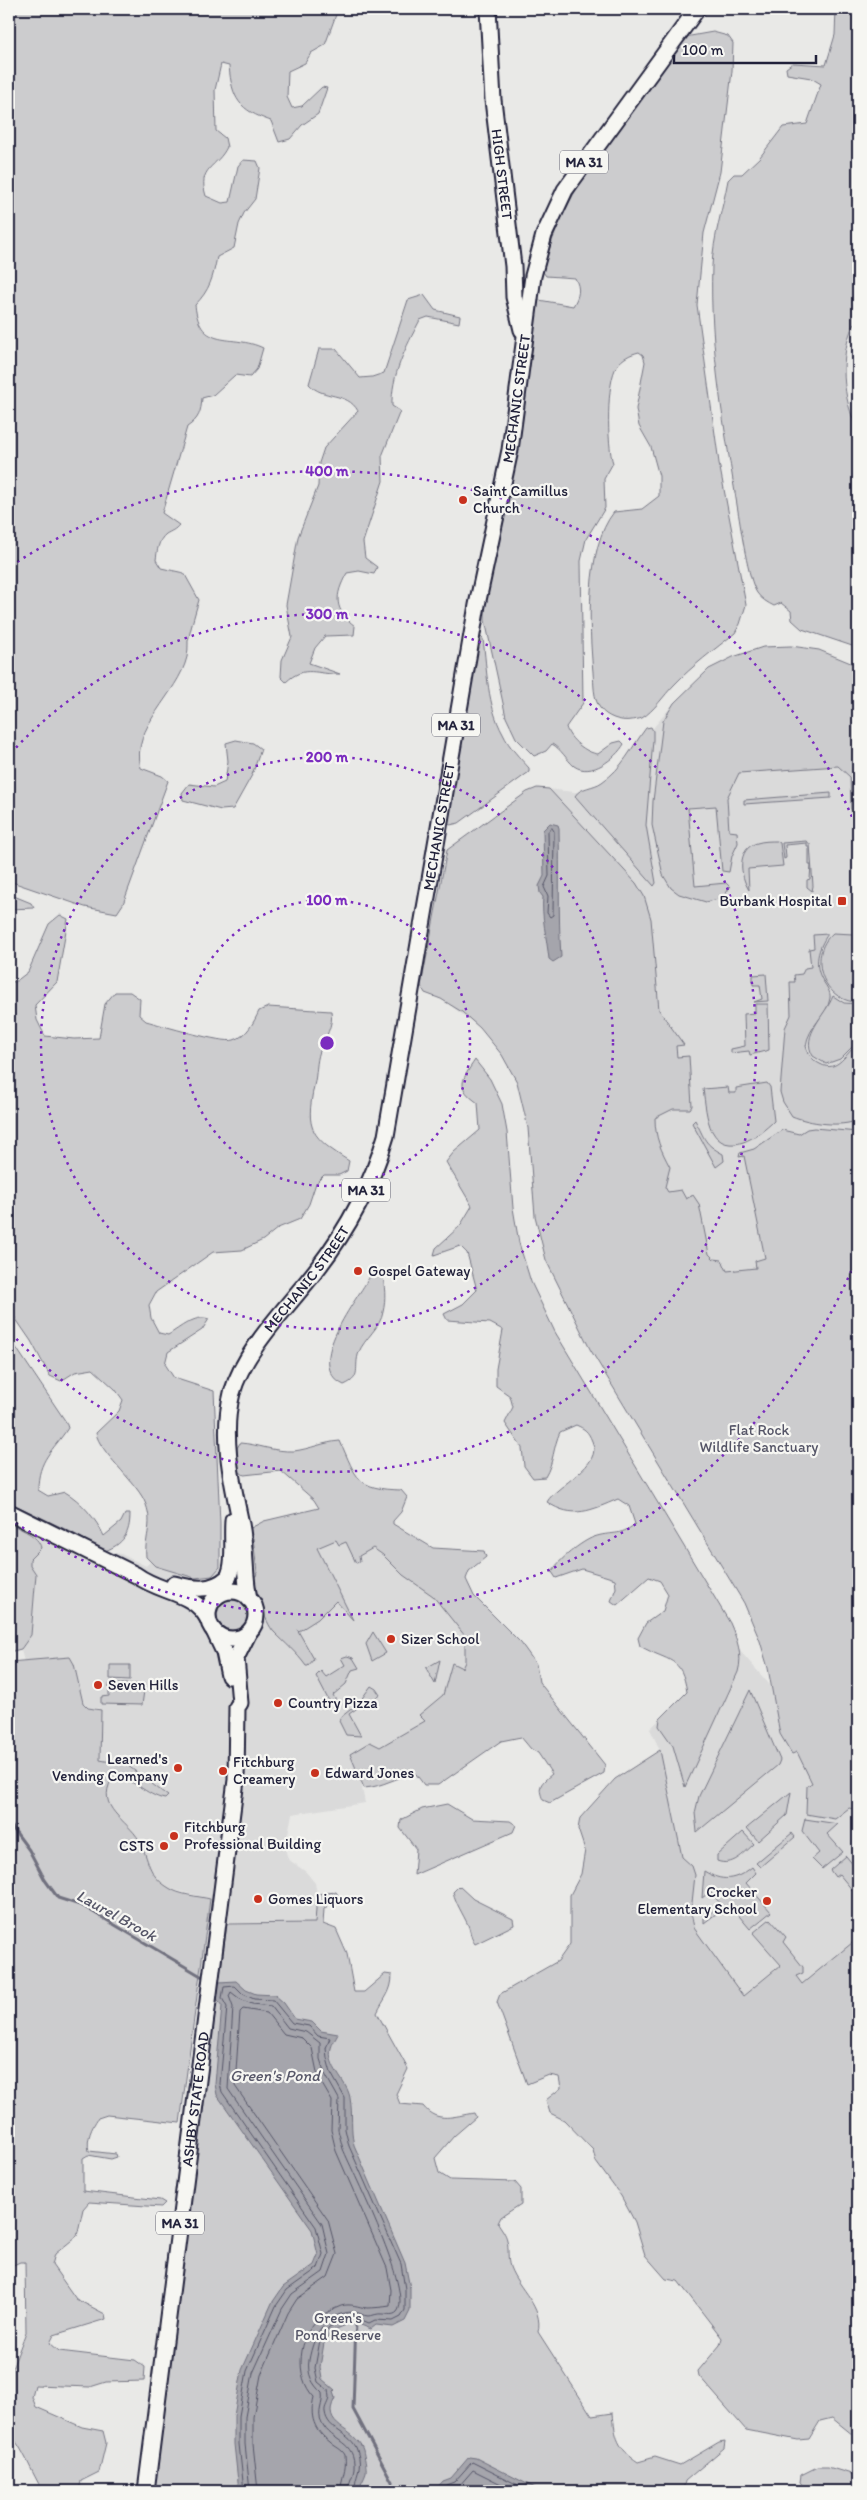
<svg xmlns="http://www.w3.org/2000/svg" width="867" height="2500" font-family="Itim,sans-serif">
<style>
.built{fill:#dadada}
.green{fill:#ccccce;stroke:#777784}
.water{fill:#a5a5ac;stroke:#71717f}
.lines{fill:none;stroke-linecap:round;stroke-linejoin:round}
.shore{stroke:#565668;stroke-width:1}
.stream{stroke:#71717f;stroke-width:3}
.major-casing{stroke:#22223b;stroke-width:19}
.major{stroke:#f6f6f2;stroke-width:15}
.ring{fill:none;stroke:#7b2cbf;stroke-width:2.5;stroke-dasharray:2.5 5}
.poi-dot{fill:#c8321e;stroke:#f6f6f2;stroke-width:2}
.labels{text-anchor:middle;stroke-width:4.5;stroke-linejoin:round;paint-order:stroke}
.shield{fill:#f6f6f2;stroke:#626272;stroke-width:1}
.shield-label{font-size:14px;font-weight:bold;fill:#22223b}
.street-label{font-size:15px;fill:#22223b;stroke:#f6f6f2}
.poi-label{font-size:15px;fill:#22223b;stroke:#f6f6f2;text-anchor:start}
.park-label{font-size:15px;fill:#555567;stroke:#f6f6f2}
.water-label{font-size:16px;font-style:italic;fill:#565668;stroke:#f6f6f2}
.centre{fill:#7b2cbf;stroke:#f6f6f2;stroke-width:2.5}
.ring-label{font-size:15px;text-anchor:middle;font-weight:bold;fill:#7b2cbf;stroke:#f6f6f2;stroke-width:4.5;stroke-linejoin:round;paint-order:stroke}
</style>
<rect width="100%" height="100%" fill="#e9e9e7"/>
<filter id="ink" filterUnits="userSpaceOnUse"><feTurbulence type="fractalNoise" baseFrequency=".02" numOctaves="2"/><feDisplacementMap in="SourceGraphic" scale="10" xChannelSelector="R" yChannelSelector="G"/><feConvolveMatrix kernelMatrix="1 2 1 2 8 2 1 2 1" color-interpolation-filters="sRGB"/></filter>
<g filter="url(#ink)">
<g class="built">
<polygon points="791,646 819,650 858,666 858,1332 546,1260 535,1216 528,1128 517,1082 502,1055 480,1028 442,999 425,993 421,986 447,850 527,792 537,788 584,793 604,787 628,766 654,727 674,703 709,669 733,657 763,647"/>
<polygon points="45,1520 105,1551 121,1554 146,1566 150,1562 156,1566 203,1579 212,1576 220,1567 245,1569 247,1530 264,1521 382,1522 539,1682 361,1783 365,1803 292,1814 285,1848 288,1859 306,1872 315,1883 317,1894 315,1923 207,1923 210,1899 162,1887 153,1881 139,1839 116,1816 108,1801 107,1787 112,1779 122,1777 158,1798 168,1796 127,1765 100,1760 101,1713 99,1708 88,1708 83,1703 74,1664 24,1662 21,1649 31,1635 36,1574 30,1565 30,1559 36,1553 40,1543 35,1537"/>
<polygon points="739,1650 858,1784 858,2159 794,2153 615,1779 660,1750 650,1729 687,1692"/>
</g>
<g class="green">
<path d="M 15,9 L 338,9 L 325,45 L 311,53 L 305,63 L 288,71 L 287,97 L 292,108 L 302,106 L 322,87 L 327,88 L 318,114 L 302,125 L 290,139 L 279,142 L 271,121 C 239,110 232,99 229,66 L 221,64 L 215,90 L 216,131 L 225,138 L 227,147 C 217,168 197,167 206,196 L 222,203 L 230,202 L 238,166 L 243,160 L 257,161 L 260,168 L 255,199 L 244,213 L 239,224 L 234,248 L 217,257 C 213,277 210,290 195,305 C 200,352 232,333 263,348 L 257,369 L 250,377 L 235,375 L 213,395 L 202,398 C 201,412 199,419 187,427 L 162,513 L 179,525 C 175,530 171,531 166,534 C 158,540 157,552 156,560 L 161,568 L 184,573 L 199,600 C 195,613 191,627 188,641 C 188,646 188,652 187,657 C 178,695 130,727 141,768 L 162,776 L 168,781 L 123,904 L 117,913 L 85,907 L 9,881 L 9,23 L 17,14 Z"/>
<path d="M 836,9 L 858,9 L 858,323 L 853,325 C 839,358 842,398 858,430 L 858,648 L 802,629 L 792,620 L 791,611 L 781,603 L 774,606 C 768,603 761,599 757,593 C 748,579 741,529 738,511 C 725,430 709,349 712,266 C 713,238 723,208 728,180 L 734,174 L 742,174 L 760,157 L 783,127 L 807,124 L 821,84 L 811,78 L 787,74 L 786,68 L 793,63 L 826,65 L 835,35 Z"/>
<path d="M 713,32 L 728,36 L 733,43 L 732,71 L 720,172 L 704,233 L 697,305 L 719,463 L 746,605 L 740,624 L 735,633 C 714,650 692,666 674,685 C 664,695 654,711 642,718 C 639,719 634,720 631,720 C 621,722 606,717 600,708 C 593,698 594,684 593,672 C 589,628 585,548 614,512 L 642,509 L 659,496 L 659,476 L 651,447 L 639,426 L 636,409 L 645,362 L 643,355 L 639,352 C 631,354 622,358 617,366 C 606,381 607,446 613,463 L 604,479 L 605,508 L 586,539 L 581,561 L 583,703 L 566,727 C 569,739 586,753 598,754 L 613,743 L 621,741 L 624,744 C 616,758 591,778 574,766 C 566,759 561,749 552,744 L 546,751 L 534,756 L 516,738 L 506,717 L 485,620 L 485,607 L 494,551 L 516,458 L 534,306 L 539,300 L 573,306 C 579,296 581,289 575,278 L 546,276 L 543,272 C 561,188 634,106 685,37 Z"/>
<path d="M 424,295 L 435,310 L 460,316 L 459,323 L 428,317 L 420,320 C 406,347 391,375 392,406 L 400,411 L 382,456 L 383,481 L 363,542 L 365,558 L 377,567 L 374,574 L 359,571 L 347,573 C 334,596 334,610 355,626 L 354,635 L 325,636 L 315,648 L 309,663 L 340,674 C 317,675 305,664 286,682 L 281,677 L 282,660 L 292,637 L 286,605 L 298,537 L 318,486 L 319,463 L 324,448 L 358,411 C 347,391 323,400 309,384 L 319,349 L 336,349 L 360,378 L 372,377 L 384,373 L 408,300 Z"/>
<path d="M 480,636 L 483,639 C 487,670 487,705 503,734 C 509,747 520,758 529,768 L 529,772 L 459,823 L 450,825 L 446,820 Z"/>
<polygon points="791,646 819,650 858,666 858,812 853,812 851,809 850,777 838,766 739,773 727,798 729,831 737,832 738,843 732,856 729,872 722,871 716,806 688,808 695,886 726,883 730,887 723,898 706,902 679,894 671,888 663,875 652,825 653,801 663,721 674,703 709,669 733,657 763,647"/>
<path d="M 651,727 L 653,731 L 653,740 L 646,825 L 656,883 L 654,886 L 575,796 C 580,787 594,788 602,782 C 623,768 631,748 646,728 Z"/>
<polygon points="236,740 253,743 261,749 252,775 233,809 221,810 183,800 182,793 189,784 214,787 225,782 228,761 226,743"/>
<path d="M 537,788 L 549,789 L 636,883 L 644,896 L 651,919 L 659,1010 L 684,1045 L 676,1046 L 677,1057 L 689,1056 L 692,1106 L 690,1109 L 673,1109 L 655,1118 C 655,1138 661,1150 670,1167 L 665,1187 L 668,1192 L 681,1190 L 686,1199 L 693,1195 L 699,1204 L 709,1254 L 714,1259 L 722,1260 L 727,1271 L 756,1268 L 755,1261 L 765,1258 L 744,1156 L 739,1157 L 740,1153 L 754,1149 L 782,1130 L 799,1134 L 807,1129 L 814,1128 L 858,1132 L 858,1810 L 849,1808 L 835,1819 L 806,1814 L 807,1786 L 812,1783 L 797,1752 L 792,1754 L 780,1734 L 768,1668 L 760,1641 L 744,1603 L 590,1349 L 546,1260 L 535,1216 L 528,1128 L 517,1082 L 502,1055 L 480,1028 L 462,1012 L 441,999 L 425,993 L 421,986 L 447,850 L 527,792 Z"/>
<polygon points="831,793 831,798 744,804 744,800"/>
<path d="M 777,841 L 780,843 L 783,866 L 748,869 L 749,890 C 740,876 736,849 757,843 C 763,841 771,841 777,841 Z"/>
<polygon points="806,841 810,844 813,886 812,891 807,887 807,880 810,879 811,865 809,865 809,847 807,847 807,843 785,845 786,858 784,859 782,843"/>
<polygon points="9,894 31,903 34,908 9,909"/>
<path d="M 60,915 L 68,919 L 57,982 L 35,1005 L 37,1020 L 45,1036 L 74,1039 L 99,1038 L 105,1004 L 115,992 L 130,992 L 140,999 L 139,1015 L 146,1021 C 161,1025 223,1044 234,1040 C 247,1036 254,1022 259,1011 L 268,1007 L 331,1011 C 334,1026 325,1037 320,1051 C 316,1062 317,1074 314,1086 C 305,1130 311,1137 349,1161 L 347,1171 L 339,1175 L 324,1175 L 316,1183 L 309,1204 L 300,1219 L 278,1228 L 263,1240 L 242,1250 L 213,1252 L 156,1292 L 149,1305 L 151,1318 L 159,1333 L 168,1335 C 180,1328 195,1314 209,1319 L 202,1330 L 168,1352 L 165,1364 L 174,1378 L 214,1391 L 220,1523 L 220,1567 L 212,1576 L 195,1578 L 155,1566 L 146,1557 C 144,1536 155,1523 144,1500 C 134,1480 99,1451 96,1433 L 119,1411 L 123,1400 L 115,1389 L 93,1369 L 75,1372 L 61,1381 L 50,1376 L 31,1341 L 9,1309 L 9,981 L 15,982 L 28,972 L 49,924 Z"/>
<path d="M 854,932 L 858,932 L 858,940 L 854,941 L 855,960 L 858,960 L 858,1002 C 824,1002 806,956 833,933 L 853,934 Z"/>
<path d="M 828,934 C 818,948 813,965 823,981 C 826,986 831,992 830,998 C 828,1015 808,1026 806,1046 C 808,1054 812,1060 820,1064 C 838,1074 846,1052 858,1044 L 858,1120 C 841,1128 809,1123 792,1116 L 783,1102 L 780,1092 L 785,1028 L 791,1015 L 790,982 L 795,982 L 794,975 L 802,974 L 805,968 L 811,967 L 809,949 L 814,948 L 813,935 Z"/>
<polygon points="766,974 768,1001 754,1002 762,999 760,985 753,985 753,975"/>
<path d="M 833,996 L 844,1003 L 858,1004 L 858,1041 L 840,1059 L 826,1064 L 813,1056 C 800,1035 826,1015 833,996 Z"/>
<polygon points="755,1004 768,1004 769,1050 750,1055 749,1051 731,1053 731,1049 745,1046 744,1014 755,1013"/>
<path d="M 475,1060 L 490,1079 L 502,1104 L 507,1132 L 513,1208 L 519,1243 L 531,1282 L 555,1332 L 730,1623 C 737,1639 743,1655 738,1672 L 685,1787 L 673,1746 L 659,1726 L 660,1719 L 687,1692 C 681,1655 670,1663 640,1646 L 638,1638 L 646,1623 L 663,1611 L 668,1594 L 660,1581 L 649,1577 L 617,1605 L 611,1601 L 616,1588 L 615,1579 L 582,1569 L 556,1578 L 552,1572 C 557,1561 582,1541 594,1537 C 611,1531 620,1537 635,1524 L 629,1506 L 618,1499 C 592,1510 573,1520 547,1502 C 557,1484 604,1466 592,1441 C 588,1431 585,1429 576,1425 L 560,1432 C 553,1447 554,1462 545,1477 L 533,1478 L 524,1466 L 522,1448 L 505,1423 L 513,1407 L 510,1396 L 496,1386 L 496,1369 L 503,1330 L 490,1323 L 447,1320 L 444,1314 L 463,1304 L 477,1290 L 467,1253 L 460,1246 L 434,1255 L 436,1248 L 460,1226 L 472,1206 L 446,1162 L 454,1152 L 480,1130 L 478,1103 C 455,1087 462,1080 475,1060 Z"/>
<path d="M 767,1083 L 770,1087 L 774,1121 C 759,1136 727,1159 712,1131 C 706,1119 705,1102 703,1089 L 728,1087 L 729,1093 L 736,1093 L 736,1088 Z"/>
<path d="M 695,1120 C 705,1139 704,1144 723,1154 L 724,1161 L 716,1167 L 692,1123 Z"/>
<path d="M 382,1273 C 385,1285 386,1300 383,1312 C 381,1327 364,1339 359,1352 C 353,1368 363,1377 344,1385 C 302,1365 358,1299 370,1276 Z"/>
<path d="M 9,1337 L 66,1422 L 68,1428 C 53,1451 38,1459 38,1490 L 48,1496 L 65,1492 C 81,1501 96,1519 104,1536 L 121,1522 L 125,1514 L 130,1514 C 130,1534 123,1544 105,1551 L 71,1532 L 9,1502 Z"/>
<path d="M 340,1441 C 357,1479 356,1489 401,1490 L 407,1497 L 401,1512 L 393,1521 L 393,1524 L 433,1548 L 484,1551 L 486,1557 L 469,1571 L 466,1579 L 474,1596 L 521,1643 L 536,1664 L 539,1682 L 605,1765 L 604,1773 L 550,1803 L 543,1800 C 537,1786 541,1783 552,1774 L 538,1753 L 531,1749 L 521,1737 L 501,1741 L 438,1785 L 424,1785 L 416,1774 C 397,1776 383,1787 364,1788 L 350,1754 L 370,1742 L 380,1747 L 425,1721 L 419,1715 L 443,1695 L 452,1663 L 462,1668 L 465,1662 L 465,1636 L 433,1596 L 403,1575 L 383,1555 L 373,1548 L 359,1556 L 360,1562 L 356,1563 L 346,1542 L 339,1545 L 336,1540 L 317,1548 L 353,1620 L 336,1601 L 318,1619 L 299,1631 L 297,1629 L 314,1659 L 308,1666 L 306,1666 C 296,1652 285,1643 274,1632 C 265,1623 255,1589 254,1576 L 256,1576 L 257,1572 L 253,1538 L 247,1537 L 247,1530 L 264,1521 L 319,1508 L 314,1500 L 281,1471 L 244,1475 L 237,1470 L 237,1448 L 240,1443 C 258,1444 274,1452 294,1451 C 310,1449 324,1442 340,1441 Z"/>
<path d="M 9,1523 C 19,1529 39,1535 41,1548 L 30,1559 L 30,1565 L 36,1574 L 31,1635 L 21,1649 L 9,1652 Z"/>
<circle cx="232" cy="1615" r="15"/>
<polygon points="373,1632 386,1653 372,1661 366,1644"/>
<polygon points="347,1656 353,1658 359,1668 352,1670 346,1684 333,1695 337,1702 330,1703 316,1676 321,1671 326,1677 345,1665 341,1658"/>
<path d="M 70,1657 L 74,1664 L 83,1703 L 88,1708 L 101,1710 L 100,1760 L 127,1765 L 168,1796 L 165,1799 C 146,1796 132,1775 112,1779 C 95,1808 128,1820 139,1840 C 150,1860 146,1874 169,1888 C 179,1895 198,1896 210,1899 L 180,2123 L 107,2115 L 98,2118 C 92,2127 86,2139 89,2151 L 116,2154 L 117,2157 L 111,2159 L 88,2155 L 83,2158 L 83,2191 L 160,2200 L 165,2203 L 161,2207 L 89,2202 L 83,2209 L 77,2236 L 55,2254 L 52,2265 L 76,2299 L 105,2314 L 106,2319 L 54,2335 L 50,2343 L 59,2351 L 135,2360 L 145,2367 L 144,2381 L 106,2382 L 90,2387 L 35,2385 L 32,2397 L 36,2407 L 82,2427 L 103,2431 L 106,2443 L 99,2472 L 81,2481 L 79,2491 L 43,2491 C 31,2472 24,2449 9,2433 L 9,2377 L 26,2332 L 25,2262 L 20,2262 L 9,2267 L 9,1662 Z"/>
<polygon points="440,1660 435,1684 426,1668"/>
<polygon points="110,1665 130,1665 130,1680 110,1679"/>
<polygon points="109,1684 145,1684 142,1705 101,1704 101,1697 109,1696"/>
<polygon points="371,1686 376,1689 380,1695 359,1707 357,1705"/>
<polygon points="750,1690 780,1760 778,1765 697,1832 695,1813 699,1796"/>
<polygon points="355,1706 356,1709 349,1714 361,1736 346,1735 339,1721 341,1717"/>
<polygon points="660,1750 682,1857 692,1866 695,1875 691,1912 694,1928 743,1996 781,1965 753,1933 770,1919 786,1937 783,1942 803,1967 803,1973 796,1976 802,1984 858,1938 858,2439 832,2418 820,2421 809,2439 798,2440 746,2430 699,2376 698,2371 720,2345 722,2338 678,2281 666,2279 645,2255 635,2222 621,2196 596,2162 593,2150 564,2120 550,2113 546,2100 561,2088 559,2077 549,2075 527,2084 497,2002 500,1994 558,1961 570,1944 570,1895 581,1874 585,1850 578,1829 580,1818 615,1779"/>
<polygon points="791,1792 787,1815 758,1841 747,1828"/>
<polygon points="447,1804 472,1819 510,1821 516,1825 513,1832 414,1875 416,1849 400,1828 401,1820 422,1809"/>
<polygon points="805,1819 838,1824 827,1834 843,1852 822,1869 812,1859 819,1853 802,1831"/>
<path d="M 743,1832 L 754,1844 C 743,1854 733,1867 717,1861 L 717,1855 Z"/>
<polygon points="792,1833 795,1837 760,1867 756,1863"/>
<polygon points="846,1856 858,1871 858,1897 839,1874 835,1877 830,1870"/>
<path d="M 752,1867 L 756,1873 L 746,1883 L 771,1912 L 750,1929 L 729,1904 L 704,1923 L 704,1918 L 721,1904 L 710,1892 L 702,1898 L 704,1871 C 722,1882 735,1881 752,1867 Z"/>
<path d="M 459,1886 L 473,1899 L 513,1919 L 514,1925 L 475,1944 C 470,1937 471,1932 468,1925 C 463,1914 456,1904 453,1892 Z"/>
<path d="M 336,1892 L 339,1897 L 324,1909 L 323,1924 L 336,1929 L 347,1954 L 354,1992 L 364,1992 L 385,1974 L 392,1975 C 392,1992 384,1998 377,2013 L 408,2069 L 396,2094 L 400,2104 L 423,2106 C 437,2124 454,2116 474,2113 L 476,2117 L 454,2136 L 435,2158 L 439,2173 L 450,2180 L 515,2182 L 521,2189 L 521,2204 L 501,2217 L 498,2223 C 501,2228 506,2234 507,2240 C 509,2249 507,2258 510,2267 C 518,2289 544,2307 538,2332 L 592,2416 L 613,2413 C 615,2437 617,2448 638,2462 L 655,2457 L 680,2465 L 719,2442 L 725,2441 L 724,2448 L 685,2481 L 683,2491 L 150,2491 L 227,1924 L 315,1923 L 317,1894 Z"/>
<polygon points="817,2467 828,2467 858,2476 858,2491 807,2491 800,2482 801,2475"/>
</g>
<g class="water">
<path d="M 550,823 L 558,825 L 559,828 C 560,872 558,914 561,957 L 553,962 L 549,959 C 547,940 541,915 543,897 L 540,893 L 539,886 L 544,876 L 543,830 Z"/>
<path d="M 236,1981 L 246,1990 L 256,1994 L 275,1995 L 284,2003 L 295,2019 L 312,2022 L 321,2031 L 338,2034 C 336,2039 332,2043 331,2048 C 326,2066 348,2082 350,2098 C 353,2115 350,2128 354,2145 L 405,2263 L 410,2288 L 410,2311 L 405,2321 L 393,2327 L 376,2325 L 371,2329 L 356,2323 L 348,2324 L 332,2331 L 324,2343 L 320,2367 L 322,2379 L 335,2390 L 333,2392 L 335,2398 C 319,2428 356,2427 363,2450 C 364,2456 367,2467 366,2473 C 364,2480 360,2484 359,2491 L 239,2491 L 234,2444 L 234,2416 L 242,2370 L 272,2303 L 283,2287 L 314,2265 L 318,2255 L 312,2230 L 217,2095 L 215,2084 L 222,2006 L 217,1999 L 219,1982 Z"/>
<polygon points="469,2457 476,2458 541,2491 434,2491 443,2481 451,2478"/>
</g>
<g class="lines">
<g class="shore">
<polygon points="552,828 554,831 553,915 550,917 547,913 548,896 544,887 549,876 548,832"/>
<path d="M 244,2491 L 239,2444 L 239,2416 L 247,2371 L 276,2306 L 287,2290 L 318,2268 L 323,2254 L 316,2227 L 222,2092 L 220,2084 L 227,2007 L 222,1998 L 224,1987 L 235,1986 L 243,1994 L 254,1999 L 273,2000 L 292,2023 L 309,2026 L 318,2036 L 330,2038 L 326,2048 L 327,2058 L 331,2073 L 345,2098 L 345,2129 L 349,2146 L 401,2264 L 405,2289 L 405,2310 L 401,2317 L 393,2321 L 375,2320 L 369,2323 L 357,2318 L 346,2319 L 329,2327 L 320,2340 L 315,2368 L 318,2382 L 328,2390 C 328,2392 329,2395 329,2397 C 329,2402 324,2407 325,2412 C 327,2431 352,2433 357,2450 C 364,2471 354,2474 355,2491"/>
<path d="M 250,2491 L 245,2444 L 245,2417 L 253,2373 L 282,2309 L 292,2294 L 323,2272 L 329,2254 L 322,2224 L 228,2089 L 233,2007 L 229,1996 L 231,1992 L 240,1999 L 252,2004 L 271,2006 L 288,2028 L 306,2032 L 320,2043 L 320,2059 L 325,2074 L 339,2099 L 338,2130 L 343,2149 C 353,2173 414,2293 397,2312 C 393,2316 388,2314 383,2314 C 377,2313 373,2316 368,2316 C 363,2316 359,2312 354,2312 C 324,2313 314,2334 309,2360 C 307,2374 312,2384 322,2393 C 324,2404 316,2412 322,2423 C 332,2443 356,2440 354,2469 C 353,2477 348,2483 348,2491"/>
<path d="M 258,2491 L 253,2444 L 253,2417 L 261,2375 L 288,2313 L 297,2299 L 328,2277 L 337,2254 L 328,2220 L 235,2086 L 240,2012 L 243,2009 L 267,2013 L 284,2034 L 302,2038 L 312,2048 L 318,2077 L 332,2101 L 331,2130 L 336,2151 L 387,2268 L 391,2290 L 390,2306 C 384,2307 374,2308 367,2308 C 358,2307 351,2303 341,2306 C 334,2309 326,2312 320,2317 C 298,2336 294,2377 314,2397 C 309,2417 314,2430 330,2442 C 335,2447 342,2449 345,2455 C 347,2471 341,2476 341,2491"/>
<polyline points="440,2491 446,2485 454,2482 472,2462 530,2491"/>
<polyline points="448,2491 459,2486 473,2470 515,2491"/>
</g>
<g class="stream">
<polyline points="9,1823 29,1850 45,1880 58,1898 83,1906 206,1979"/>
<polyline points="356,2321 353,2409 397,2491"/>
</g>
<defs>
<g id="major">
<path id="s1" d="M 488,9 L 493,100 L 513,266 L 514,297 L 522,330"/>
<path d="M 9,1512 L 136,1575 C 160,1593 194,1591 208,1619"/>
<path d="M 174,1584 C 193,1589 212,1592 227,1578"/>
<circle cx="232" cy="1615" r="24"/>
<path d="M 216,1597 C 239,1571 231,1551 233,1520"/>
<path id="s2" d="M 249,1599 C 244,1575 246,1549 241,1524 C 232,1482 221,1436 232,1393 C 245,1348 289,1306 317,1269 C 348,1229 372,1184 386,1136 L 477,605 L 510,450 L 533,276 L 544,235 L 565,190 L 697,9"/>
<polyline points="214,1631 224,1652 229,1676"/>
<path id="s3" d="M 146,2491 L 236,1780 L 237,1707 L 240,1703 L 236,1658 L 249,1632"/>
</g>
</defs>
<use href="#major" class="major-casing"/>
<use href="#major" class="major"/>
</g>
</g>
<g class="ring">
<circle cx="327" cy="1043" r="143"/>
<circle cx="327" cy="1043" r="286"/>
<path d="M11 753A429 429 0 1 1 11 1333"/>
<path d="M857 1257A572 572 0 0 1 11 1520M11 566A572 572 0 0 1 857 829"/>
</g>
<g class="poi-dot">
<circle cx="463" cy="500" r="5"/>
<rect x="837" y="896" width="10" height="10" rx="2.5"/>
<circle cx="358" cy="1271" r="5"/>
<circle cx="391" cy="1639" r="5"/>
<circle cx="98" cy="1685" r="5"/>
<circle cx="278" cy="1703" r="5"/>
<circle cx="178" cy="1768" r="5"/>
<circle cx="223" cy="1771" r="5"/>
<circle cx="315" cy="1773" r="5"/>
<circle cx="174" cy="1836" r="5"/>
<circle cx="164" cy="1846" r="5"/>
<circle cx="258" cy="1899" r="5"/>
<circle cx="767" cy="1901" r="5"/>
</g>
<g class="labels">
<g class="shield">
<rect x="560" y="150.5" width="48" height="23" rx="4"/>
<rect x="432" y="713.5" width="48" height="23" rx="4"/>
<rect x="342" y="1178.5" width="48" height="23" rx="4"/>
<rect x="156" y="2211.5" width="48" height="23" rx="4"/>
</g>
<g class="shield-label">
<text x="584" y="167">MA 31</text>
<text x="456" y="730">MA 31</text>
<text x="366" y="1195">MA 31</text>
<text x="180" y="2228">MA 31</text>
</g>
<g class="street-label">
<text dy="5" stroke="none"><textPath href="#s1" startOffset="166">HIGH STREET</textPath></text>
<text dy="5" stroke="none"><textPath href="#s2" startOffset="1259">MECHANIC STREET</textPath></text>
<text dy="5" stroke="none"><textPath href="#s2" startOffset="824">MECHANIC STREET</textPath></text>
<text dy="5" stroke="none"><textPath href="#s2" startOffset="345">MECHANIC STREET</textPath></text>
<text dy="5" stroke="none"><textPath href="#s3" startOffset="395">ASHBY STATE ROAD</textPath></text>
</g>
<g class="poi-label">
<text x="473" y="496">Saint Camillus<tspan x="473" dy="17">Church</tspan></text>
<text x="832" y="906" text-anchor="end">Burbank Hospital</text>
<text x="368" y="1276">Gospel Gateway</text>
<text x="401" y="1644">Sizer School</text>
<text x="108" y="1690">Seven Hills</text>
<text x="288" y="1708">Country Pizza</text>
<text x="168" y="1764" text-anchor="end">Learned's<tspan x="168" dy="17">Vending Company</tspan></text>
<text x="233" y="1767">Fitchburg<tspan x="233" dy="17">Creamery</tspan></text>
<text x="325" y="1778">Edward Jones</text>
<text x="184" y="1832">Fitchburg<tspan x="184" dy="17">Professional Building</tspan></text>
<text x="154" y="1851" text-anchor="end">CSTS</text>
<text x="757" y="1897" text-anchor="end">Crocker<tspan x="757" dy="17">Elementary School</tspan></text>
<text x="268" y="1904">Gomes Liquors</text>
</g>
<g class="park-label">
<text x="759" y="1435">Flat Rock<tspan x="759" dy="17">Wildlife Sanctuary</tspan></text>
<text x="338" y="2323">Green's<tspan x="338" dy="17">Pond Reserve</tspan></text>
</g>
<g class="water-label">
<text transform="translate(117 1915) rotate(29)" y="6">Laurel Brook</text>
<text x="275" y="2081">Green's Pond</text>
</g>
</g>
<circle cx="327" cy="1043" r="8" class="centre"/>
<g class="ring-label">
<text x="327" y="476">400 m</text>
<text x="327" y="619">300 m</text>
<text x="327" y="762">200 m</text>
<text x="327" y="905">100 m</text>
</g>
<rect width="867" height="2500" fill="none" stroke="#f6f6f2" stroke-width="30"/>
<rect x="15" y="15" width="837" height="2470" fill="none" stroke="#22223b" stroke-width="2" filter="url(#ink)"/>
<path d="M674 55v8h142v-8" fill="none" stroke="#22223b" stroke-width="2.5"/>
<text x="682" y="55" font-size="15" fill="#22223b" stroke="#f6f6f2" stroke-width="4" paint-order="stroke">100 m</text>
</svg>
